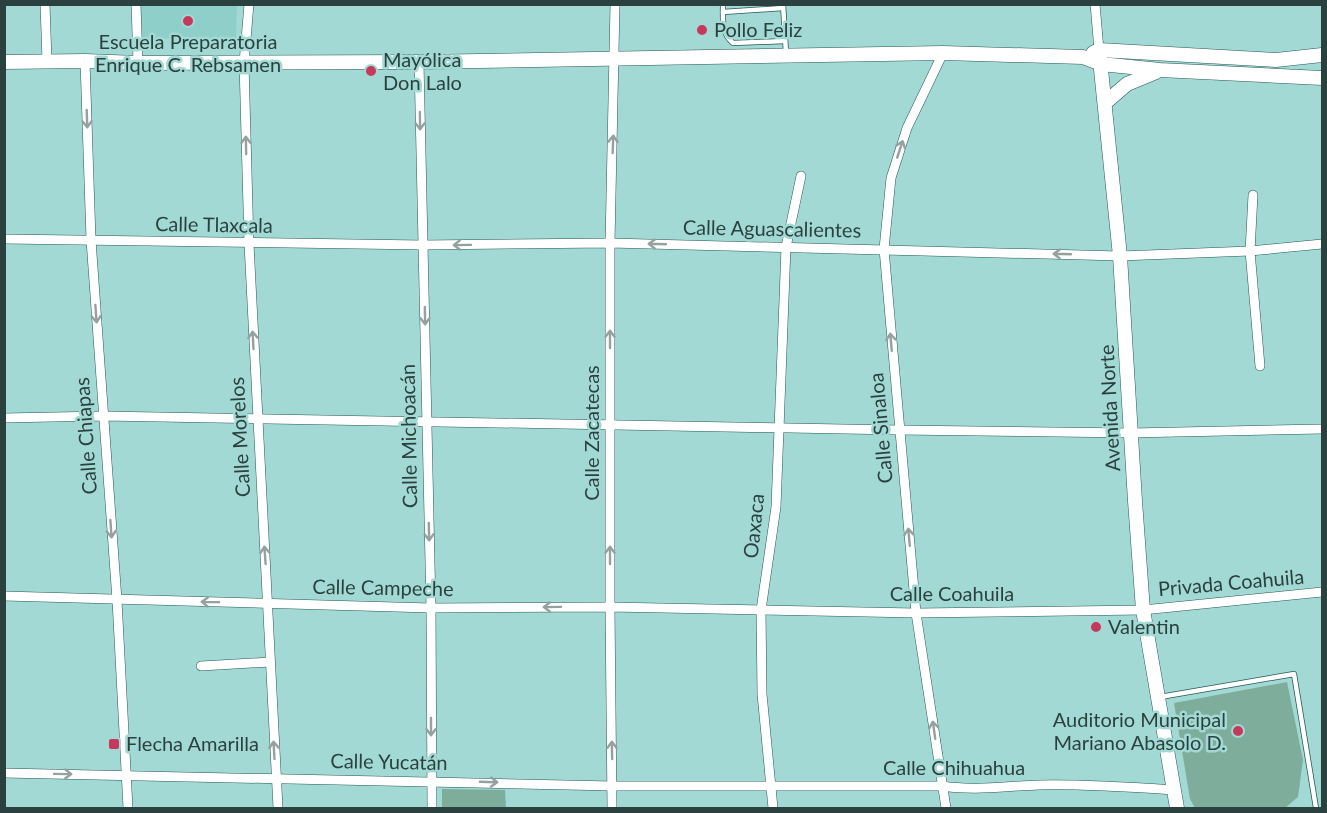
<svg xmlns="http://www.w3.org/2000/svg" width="1327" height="813" font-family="Lato,sans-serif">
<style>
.built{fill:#8ecfca}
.building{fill:#7ead9b}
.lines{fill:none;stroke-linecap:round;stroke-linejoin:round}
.lane-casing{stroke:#245956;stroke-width:6}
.street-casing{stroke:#245956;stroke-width:10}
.primary-casing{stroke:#245956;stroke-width:15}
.lane{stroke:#fff;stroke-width:4.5}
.street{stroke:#fff;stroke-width:9}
.primary{stroke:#fff;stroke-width:14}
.oneway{stroke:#95a09f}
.poi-dot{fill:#c7385d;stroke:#a2d9d4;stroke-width:2}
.labels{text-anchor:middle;stroke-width:5;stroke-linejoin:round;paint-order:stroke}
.poi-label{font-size:20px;fill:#2b413f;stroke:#a2d9d4;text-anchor:start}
.street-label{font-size:20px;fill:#2b413f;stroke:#a2d9d4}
</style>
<rect width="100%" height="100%" fill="#a2d9d4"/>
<polygon class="built" points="140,5 237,5 236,37 140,39"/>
<g class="building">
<polygon points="1287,682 1303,760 1298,797 1285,808 1195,808 1190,799 1174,703"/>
<polygon points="442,789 505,790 506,808 442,808"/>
</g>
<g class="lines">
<defs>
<g id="lane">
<path d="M 723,4 C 723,20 721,33 733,43 L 785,41"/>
<polyline points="783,4 786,53"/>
<polyline points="723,12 783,8"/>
<polyline points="1160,697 1294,674 1316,808"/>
</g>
<g id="street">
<polyline points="45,4 47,61"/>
<polyline points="136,4 138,63"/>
<polyline points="249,4 244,63 249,244 278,808"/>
<polyline points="1095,4 1099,50"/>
<polyline points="943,53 907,128 891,178 884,249 916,613 946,808"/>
<polyline points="85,61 91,240 117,600 128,808"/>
<polyline points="419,62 431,608 432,808"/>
<polyline points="1253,195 1250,251 1260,366"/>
<polyline points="4,239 423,245 610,243 1120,256 1250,251 1322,244"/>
<polyline points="4,418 103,416 899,430 1131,433 1322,429"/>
<polyline points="4,596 431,608 610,607 916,613 1143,610 1322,592"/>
<polyline points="201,666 270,662"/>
<path d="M 4,773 L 613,786 L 942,786 C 974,791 1006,786 1039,785 C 1084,784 1128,787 1173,790"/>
<polyline points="612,808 610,607 610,243 615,4"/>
<polyline points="773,808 762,694 761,610 776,507 786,247 801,176"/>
</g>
<g id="primary">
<polyline points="1099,50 1120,256 1135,501 1143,610 1177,808"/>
<polyline points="1093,53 1099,50 1276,60 1322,55"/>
<polyline points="4,62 85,61 138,63 419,62 943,53 1083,57 1101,64 1160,70 1322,78"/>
<polyline points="1105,103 1127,84 1156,72"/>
</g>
</defs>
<use href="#lane" class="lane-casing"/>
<use href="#street" class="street-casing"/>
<use href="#primary" class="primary-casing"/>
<use href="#lane" class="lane"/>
<use href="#street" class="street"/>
<use href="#primary" class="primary"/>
</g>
<defs><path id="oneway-shaft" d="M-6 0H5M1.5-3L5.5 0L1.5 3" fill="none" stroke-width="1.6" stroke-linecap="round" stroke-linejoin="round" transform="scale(1.5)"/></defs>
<g class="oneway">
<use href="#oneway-shaft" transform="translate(87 119) rotate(88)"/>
<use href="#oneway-shaft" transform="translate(420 121) rotate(89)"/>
<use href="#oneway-shaft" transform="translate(613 144) rotate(-88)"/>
<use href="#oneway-shaft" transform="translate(246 145) rotate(-91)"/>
<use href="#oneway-shaft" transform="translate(900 149) rotate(-72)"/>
<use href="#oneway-shaft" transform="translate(657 244) rotate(-178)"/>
<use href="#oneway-shaft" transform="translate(462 245) rotate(179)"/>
<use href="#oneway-shaft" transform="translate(1062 254) rotate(-178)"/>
<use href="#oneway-shaft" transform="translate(96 314) rotate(86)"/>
<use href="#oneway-shaft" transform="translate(425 316) rotate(89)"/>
<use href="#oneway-shaft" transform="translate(610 339) rotate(-90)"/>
<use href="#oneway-shaft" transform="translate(253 340) rotate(-93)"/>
<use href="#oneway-shaft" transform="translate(891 342) rotate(-95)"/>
<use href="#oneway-shaft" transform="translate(111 529) rotate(86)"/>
<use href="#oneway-shaft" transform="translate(429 532) rotate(89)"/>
<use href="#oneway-shaft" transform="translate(909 537) rotate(-95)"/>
<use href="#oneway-shaft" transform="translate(265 555) rotate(-94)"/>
<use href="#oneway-shaft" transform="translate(610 555) rotate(-90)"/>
<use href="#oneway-shaft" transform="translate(210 602) rotate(-179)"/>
<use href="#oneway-shaft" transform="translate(552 607) rotate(179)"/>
<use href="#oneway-shaft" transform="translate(431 727) rotate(90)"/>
<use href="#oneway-shaft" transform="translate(934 730) rotate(-98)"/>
<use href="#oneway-shaft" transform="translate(274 750) rotate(-93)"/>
<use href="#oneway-shaft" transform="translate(612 750) rotate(-91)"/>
<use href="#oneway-shaft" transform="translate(63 774) rotate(1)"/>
<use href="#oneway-shaft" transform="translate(489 782) rotate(2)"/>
</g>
<g class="poi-dot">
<circle cx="188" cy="21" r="6"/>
<circle cx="702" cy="30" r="6"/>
<circle cx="371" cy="71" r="6"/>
<circle cx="1096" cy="627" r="6"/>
<circle cx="1238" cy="731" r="6"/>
<rect x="108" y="738" width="12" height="12" rx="3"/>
</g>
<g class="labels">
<g class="poi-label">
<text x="714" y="37">Pollo Feliz</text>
<text x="188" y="49" text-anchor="middle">Escuela Preparatoria<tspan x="188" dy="23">Enrique C. Rebsamen</tspan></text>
<text x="383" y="67">Mayólica<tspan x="383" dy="23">Don Lalo</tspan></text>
<text x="1108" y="634">Valentin</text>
<text x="1226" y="727" text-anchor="end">Auditorio Municipal<tspan x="1226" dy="23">Mariano Abasolo D.</tspan></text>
<text x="126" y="751">Flecha Amarilla</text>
</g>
<g class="street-label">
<text transform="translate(214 225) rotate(1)" y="7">Calle Tlaxcala</text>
<text transform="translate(772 229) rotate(1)" y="7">Calle Aguascalientes</text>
<text transform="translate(1110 408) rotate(-93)" y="7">Avenida Norte</text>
<text transform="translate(881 428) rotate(-95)" y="7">Calle Sinaloa</text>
<text transform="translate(592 433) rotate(-90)" y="7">Calle Zacatecas</text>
<text transform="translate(86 436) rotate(-94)" y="7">Calle Chiapas</text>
<text transform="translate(409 436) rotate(-91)" y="7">Calle Michoacán</text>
<text transform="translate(240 437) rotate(-93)" y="7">Calle Morelos</text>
<text transform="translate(754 526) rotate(-84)" y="7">Oaxaca</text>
<text transform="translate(1231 583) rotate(-5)" y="7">Privada Coahuila</text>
<text transform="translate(383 588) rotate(1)" y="7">Calle Campeche</text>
<text x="952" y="601">Calle Coahuila</text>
<text transform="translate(389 762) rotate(1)" y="7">Calle Yucatán</text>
<text x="954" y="775">Calle Chihuahua</text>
</g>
</g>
<rect width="1327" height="813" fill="none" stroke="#2b413f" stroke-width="12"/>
</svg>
